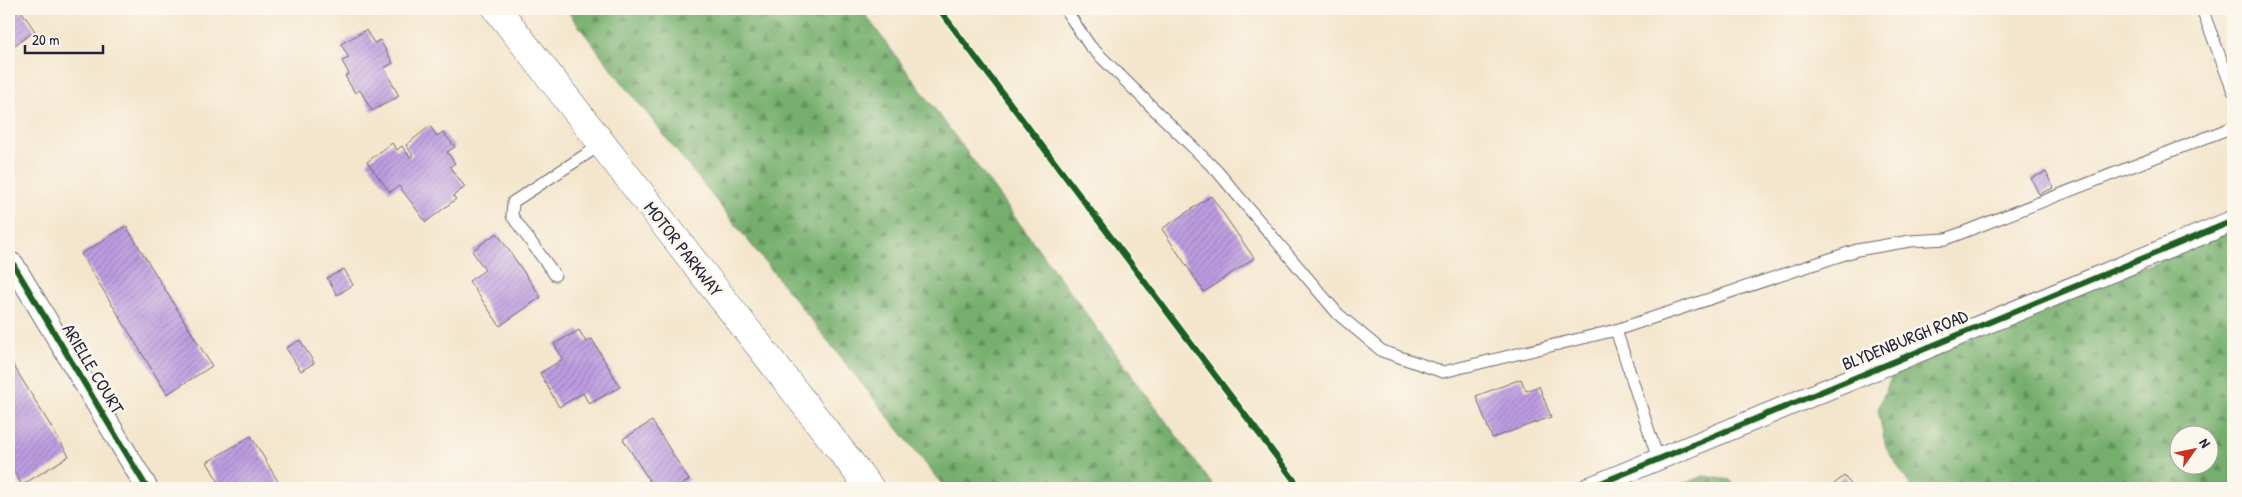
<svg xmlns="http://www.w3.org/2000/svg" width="2242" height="497" font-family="'Patrick Hand',sans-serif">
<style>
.forest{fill:url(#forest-firs);stroke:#4c6854;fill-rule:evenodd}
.building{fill:url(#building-hatch)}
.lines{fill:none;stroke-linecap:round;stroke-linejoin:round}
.service-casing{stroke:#6c676e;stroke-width:13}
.minor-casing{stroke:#6c676e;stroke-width:23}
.secondary-casing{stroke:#6c676e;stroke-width:29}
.service{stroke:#fff;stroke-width:11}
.minor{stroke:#fff;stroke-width:21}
.secondary{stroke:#fff;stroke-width:28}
.cycleway-casing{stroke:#fbf7ec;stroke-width:9}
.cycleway{stroke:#1b5e20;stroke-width:6}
.labels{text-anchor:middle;stroke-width:5;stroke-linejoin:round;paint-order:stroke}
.street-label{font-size:18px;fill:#22223b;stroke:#fbf7ec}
</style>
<defs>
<pattern id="forest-firs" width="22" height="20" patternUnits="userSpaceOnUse" patternTransform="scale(1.25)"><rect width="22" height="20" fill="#76af6d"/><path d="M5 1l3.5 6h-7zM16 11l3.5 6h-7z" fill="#608e5b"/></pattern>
<pattern id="building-hatch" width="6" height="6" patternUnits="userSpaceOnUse" patternTransform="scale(1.25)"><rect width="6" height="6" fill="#be9ce1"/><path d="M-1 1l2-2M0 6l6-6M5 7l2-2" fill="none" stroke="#9a7fb8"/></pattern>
</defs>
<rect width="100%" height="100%" fill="#fbf7ec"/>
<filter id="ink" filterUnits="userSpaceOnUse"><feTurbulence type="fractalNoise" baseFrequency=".02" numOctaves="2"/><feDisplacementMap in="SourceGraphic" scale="10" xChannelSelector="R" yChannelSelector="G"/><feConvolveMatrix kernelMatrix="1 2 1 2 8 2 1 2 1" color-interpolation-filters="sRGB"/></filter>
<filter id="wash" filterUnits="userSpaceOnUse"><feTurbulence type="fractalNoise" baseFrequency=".0096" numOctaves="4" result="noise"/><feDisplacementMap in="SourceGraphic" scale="20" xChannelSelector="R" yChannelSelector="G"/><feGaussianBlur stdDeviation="1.12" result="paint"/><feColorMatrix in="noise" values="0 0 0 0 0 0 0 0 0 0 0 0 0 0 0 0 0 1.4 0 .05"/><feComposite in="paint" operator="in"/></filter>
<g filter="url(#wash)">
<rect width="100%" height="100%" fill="#f4e6cd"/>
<g class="forest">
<polygon points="566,9 861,9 1215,488 945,488 614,72"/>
<path d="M 2233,231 L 2233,488 L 1912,488 L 1886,448 L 1878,409 L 1896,366 ZM 2180,434 L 2210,434 L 2210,464 L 2180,464 Z"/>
<polygon points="1704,476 1730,480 1737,488 1674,488"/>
</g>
<g id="blocks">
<g class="building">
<polygon points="9,9 20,9 35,31 9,49"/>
<polygon points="366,30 374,43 380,40 393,63 384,68 399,96 372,111 360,90 355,93 345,76 349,74 342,61 349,58 341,44"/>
<polygon points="430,126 437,136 443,132 455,147 447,152 455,163 450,167 465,187 453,196 456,199 426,222 399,186 390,192 367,162 392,143 397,150 402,146 410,157 413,155 406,145"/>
<polygon points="2046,172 2053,188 2039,194 2031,178"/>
<polygon points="1211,196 1254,258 1204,292 1162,229"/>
<polygon points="126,226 212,366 167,394 81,254"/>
<polygon points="497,233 541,297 500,326 469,281 485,270 472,251"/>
<polygon points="344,269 353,285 337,295 327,278"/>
<polygon points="579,330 586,342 592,339 620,387 589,404 583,393 559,407 540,373 563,359 554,344"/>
<polygon points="300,340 314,363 301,371 286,348"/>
<polygon points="9,358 69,456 22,485 9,464"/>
<polygon points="1521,379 1526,391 1539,386 1551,417 1492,438 1476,396"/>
<polygon points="652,421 689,480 676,488 654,488 623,439"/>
<polygon points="251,436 282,488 222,488 207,462"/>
<polygon points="1844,476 1854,488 1829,488"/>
</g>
</g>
</g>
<g filter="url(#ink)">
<use href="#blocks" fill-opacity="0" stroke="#6c676e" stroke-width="1"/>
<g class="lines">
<defs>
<g id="service">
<polyline points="1065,9 1090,46 1217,171 1338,314 1382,351 1443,372 1616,330 1857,250 1910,241 1946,239 2233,127"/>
<polyline points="2202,9 2233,91"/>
<polyline points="555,275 512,216 513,202 602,144"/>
<polyline points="1616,330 1658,459"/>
</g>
<g id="minor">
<polyline points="13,264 147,488"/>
<polyline points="1589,488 2233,221"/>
</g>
<polyline id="secondary" points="497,9 870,488"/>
</defs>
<use href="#service" class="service-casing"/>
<use href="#minor" class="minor-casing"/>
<use href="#secondary" class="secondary-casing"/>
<use href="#service" class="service"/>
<use href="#minor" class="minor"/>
<use href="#secondary" class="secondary"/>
<defs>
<g id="cycleway">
<polyline points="939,9 1300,488"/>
<polyline points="13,264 147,488"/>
<polyline points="1589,488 2233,221"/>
</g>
</defs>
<use href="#cycleway" class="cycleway-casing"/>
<use href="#cycleway" class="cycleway"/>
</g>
</g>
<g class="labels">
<g class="street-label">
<text transform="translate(683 249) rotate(52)" y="6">MOTOR PARKWAY</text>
<text transform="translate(1905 340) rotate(-22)" y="6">BLYDENBURGH ROAD</text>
<text transform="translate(93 369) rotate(59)" y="6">ARIELLE COURT</text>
</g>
</g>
<rect width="2242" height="497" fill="none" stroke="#fbf7ec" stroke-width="30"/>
<g transform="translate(2194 450) rotate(57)"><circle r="24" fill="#fbf7ec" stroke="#a4a2a5"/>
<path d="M0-4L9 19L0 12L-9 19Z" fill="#c8321e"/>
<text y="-8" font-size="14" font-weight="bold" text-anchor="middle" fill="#22223b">N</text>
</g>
<path d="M25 45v8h78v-8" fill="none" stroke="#22223b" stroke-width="2.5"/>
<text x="32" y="45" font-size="15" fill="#22223b" stroke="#fbf7ec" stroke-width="4" paint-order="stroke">20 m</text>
</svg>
